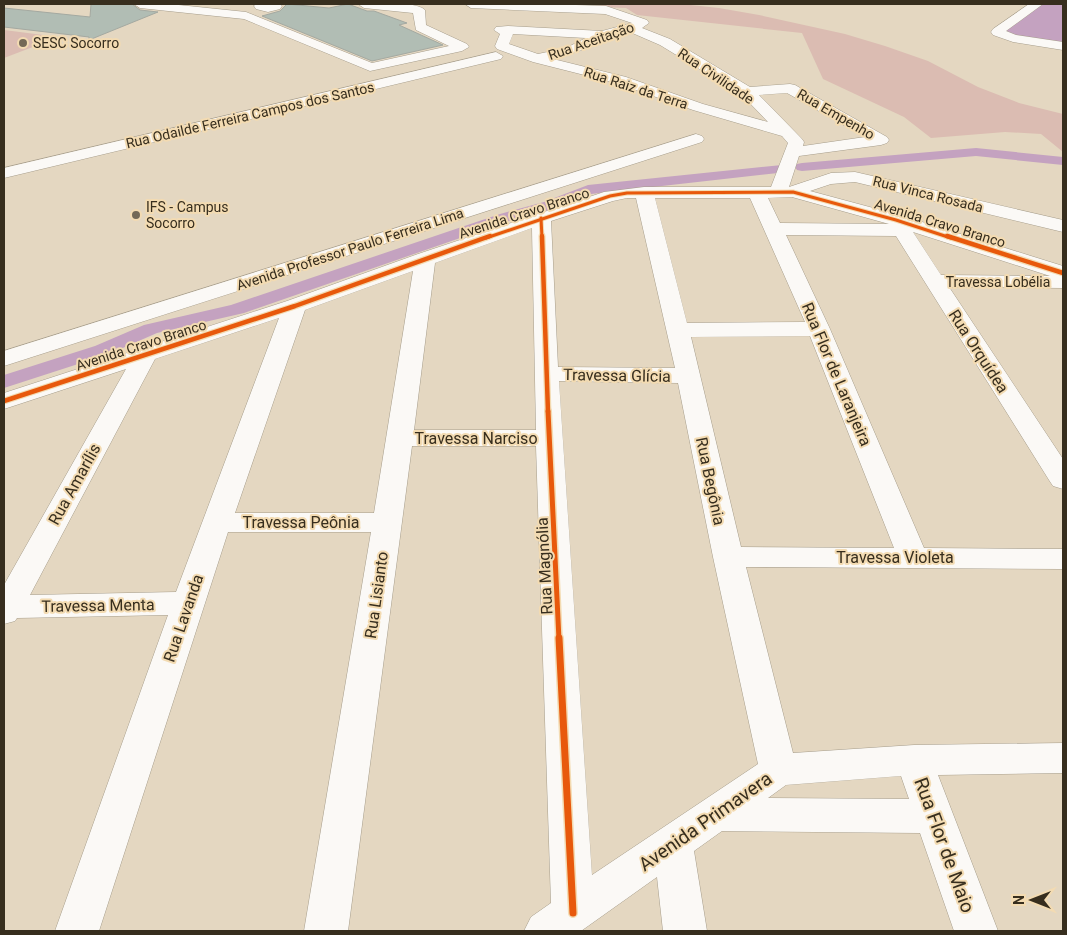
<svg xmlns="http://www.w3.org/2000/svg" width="1067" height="935" font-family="Roboto,sans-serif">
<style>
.green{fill:#dbbcb2}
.water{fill:#c4a2c0}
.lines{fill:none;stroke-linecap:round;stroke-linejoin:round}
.canal{fill:#c4a2c0;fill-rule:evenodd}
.building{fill:#b1bdb4;stroke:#a4a9a1}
.minor-casing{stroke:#a69d8b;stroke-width:1}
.minor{fill:#fbf9f6;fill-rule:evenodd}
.cycleway-far3-casing{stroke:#f3dbb2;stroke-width:5}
.cycleway-far2-casing{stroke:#f3dbb2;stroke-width:7}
.cycleway-far1-casing{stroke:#f3dbb2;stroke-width:8}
.cycleway-casing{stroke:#f3dbb2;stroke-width:10}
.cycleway-far3{stroke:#e8590c;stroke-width:3}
.cycleway-far2{stroke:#e8590c;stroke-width:4.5}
.cycleway-far1{stroke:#e8590c;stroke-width:5}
.cycleway{stroke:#e8590c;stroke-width:7}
.poi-dot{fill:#746957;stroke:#f3dbb2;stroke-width:2}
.labels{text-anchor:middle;stroke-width:4;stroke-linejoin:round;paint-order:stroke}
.far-street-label{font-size:14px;fill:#372e1e;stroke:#f3dbb2}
.far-poi-label{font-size:14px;fill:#372e1e;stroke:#f3dbb2;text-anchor:start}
.street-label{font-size:16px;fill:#372e1e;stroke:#f3dbb2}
.near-street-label{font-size:19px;fill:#372e1e;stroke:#f3dbb2}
</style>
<rect width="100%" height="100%" fill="#e4d7c1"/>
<g class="green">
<polygon points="519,4 681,4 719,8 759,15 845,34 885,46 928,61 978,87 1019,103 1063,114 1063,152 1041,134 1005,132 931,138 904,117 823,79 802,33 637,15 626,8"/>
<polygon points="4,30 59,37 4,58"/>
</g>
<polygon class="water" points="1041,4 1063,4 1063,46 1016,38 1004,32"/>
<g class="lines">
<g class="canal">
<polygon points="976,148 1063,157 1063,165 976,156 802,171 797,170 795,167 797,164 802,163"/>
<polygon points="782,165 787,166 789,169 787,172 591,194 556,208 512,220 244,313 157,333 109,354 4,388 4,375 95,346 144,325 231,305 500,214 544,202 588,185"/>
</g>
</g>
<g class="building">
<polygon points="91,4 132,4 140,10 158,12 89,40 89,37 4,27 4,8 90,17"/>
<polygon points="287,4 329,8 348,4 367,11 374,11 407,23 399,25 443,45 372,61 262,16 280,11"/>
</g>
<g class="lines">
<defs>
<g id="minor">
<path d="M 134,4 L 169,4 L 246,12 L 372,63 L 449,46 L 416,30 L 413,13 L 364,8 L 358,4 C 371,3 416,1 425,10 L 426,25 L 467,44 L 469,47 L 462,51 L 370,71 L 244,19 L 140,8 Z"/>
<polygon points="256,4 280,4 282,6 280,9 268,12 256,9 254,6"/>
<path d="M 465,4 L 545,4 L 606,6 L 647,20 L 649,23 L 642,28 L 670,39 L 750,87 L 790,84 L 795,85 L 887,137 L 889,140 L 887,143 L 881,145 L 799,156 L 789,187 L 831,173 L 855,172 L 1063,220 L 1063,232 L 855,182 L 831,184 L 810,191 L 903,216 L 1063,266 L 1063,288 L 949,287 L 1063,459 L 1063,489 L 1053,486 L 1049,480 L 896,236 L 786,235 L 830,329 L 924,548 L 1063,549 L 1063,569 L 746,567 L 793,753 L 914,745 L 1063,743 L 1063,773 L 938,775 L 998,931 L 954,931 L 920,833 L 722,831 L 694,851 L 707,931 L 663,931 L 657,877 L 581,931 L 524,931 L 531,917 L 551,903 L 536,446 L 412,446 L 348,931 L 304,931 L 371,532 L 228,532 L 99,931 L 55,931 L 168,615 L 17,618 L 15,621 L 4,624 L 4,585 L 126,369 L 4,409 L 4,393 L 287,301 L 418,254 L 604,192 L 644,187 L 771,187 L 788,143 L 782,136 L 693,110 L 616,83 L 533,62 L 497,49 L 495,46 L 500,34 L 494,30 L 496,27 L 508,26 L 602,31 L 632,23 L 605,14 L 471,8 ZM 630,32 L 660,45 L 742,95 L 768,122 L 703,104 L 626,77 L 553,59 C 580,53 603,39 630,32 ZM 513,34 L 586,38 L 566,48 L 538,54 L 509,44 ZM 787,93 L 865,137 L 803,146 L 804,142 L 802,139 L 759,95 ZM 792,197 L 889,224 L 780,223 L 768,198 ZM 627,198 L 636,198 L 675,368 L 558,367 L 551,221 L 613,201 ZM 655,198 L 750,198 L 805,322 L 687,323 ZM 532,228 L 536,430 L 414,430 L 435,263 ZM 913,232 L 1050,276 L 941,275 ZM 413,271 L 374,513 L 235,513 L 305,310 ZM 279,318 L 176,592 L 30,595 L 155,359 ZM 810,336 L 894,548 L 741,547 L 691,337 ZM 559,381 L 678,383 L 713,557 L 758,764 L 592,875 ZM 901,776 L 909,799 L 768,798 L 786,785 Z"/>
<polygon points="1029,4 1043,4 1006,31 1016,35 1063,42 1063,50 1013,42 993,35 991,32 993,29"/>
<polygon points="496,52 503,56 501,59 4,178 4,168"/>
<polygon points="696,134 702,136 704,139 702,142 4,366 4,351"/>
</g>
</defs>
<use href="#minor" class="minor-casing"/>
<use href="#minor" class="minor"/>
<defs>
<g id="cycleway-far3">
<polyline points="541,218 542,238"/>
<polyline points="486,238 610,196 627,193 793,192 896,220 951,238"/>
</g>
<g id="cycleway-far2">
<polyline points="542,236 548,412"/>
<polyline points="947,236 1063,273"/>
<polyline points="4,401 295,306 490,236"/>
</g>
<polyline id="cycleway-far1" points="548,411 559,640"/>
<polyline id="cycleway" points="559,638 573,913"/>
</defs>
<use href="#cycleway-far3" class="cycleway-far3-casing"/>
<use href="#cycleway-far2" class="cycleway-far2-casing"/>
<use href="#cycleway-far1" class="cycleway-far1-casing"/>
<use href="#cycleway" class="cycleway-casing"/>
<use href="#cycleway-far3" class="cycleway-far3"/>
<use href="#cycleway-far2" class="cycleway-far2"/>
<use href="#cycleway-far1" class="cycleway-far1"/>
<use href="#cycleway" class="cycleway"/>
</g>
<g class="poi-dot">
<circle cx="23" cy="43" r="5"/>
<circle cx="136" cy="215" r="5"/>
</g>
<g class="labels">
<g class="far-street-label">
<text transform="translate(591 41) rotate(-19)" y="5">Rua Aceitação</text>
<text transform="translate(716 76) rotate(34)" y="5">Rua Civilidade</text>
<text transform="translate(636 88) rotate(18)" y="5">Rua Raiz da Terra</text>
<text transform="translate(836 114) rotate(30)" y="5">Rua Empenho</text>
<text transform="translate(250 115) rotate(-13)" y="5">Rua Odailde Ferreira Campos dos Santos</text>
<text transform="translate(928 194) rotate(14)" y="5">Rua Vinca Rosada</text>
<text transform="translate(524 213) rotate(-18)" y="5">Avenida Cravo Branco</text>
<text transform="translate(940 223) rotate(17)" y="5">Avenida Cravo Branco</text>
<text transform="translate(350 249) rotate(-18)" y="5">Avenida Professor Paulo Ferreira Lima</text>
<text x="998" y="287">Travessa Lobélia</text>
<text transform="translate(141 345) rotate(-18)" y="5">Avenida Cravo Branco</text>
</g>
<g class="far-poi-label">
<text x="33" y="48">SESC Socorro</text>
<text x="146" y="212">IFS - Campus<tspan x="146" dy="16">Socorro</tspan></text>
</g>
<g class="street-label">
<text transform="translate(979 351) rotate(57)" y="6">Rua Orquídea</text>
<text transform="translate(837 374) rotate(67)" y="6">Rua Flor de Laranjeira</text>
<text transform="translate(617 375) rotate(1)" y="6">Travessa Glícia</text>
<text x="476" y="444">Travessa Narciso</text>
<text transform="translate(711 481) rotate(78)" y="6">Rua Begônia</text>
<text transform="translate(74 484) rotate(-61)" y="6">Rua Amarílis</text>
<text x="301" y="528">Travessa Peônia</text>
<text x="895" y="563">Travessa Violeta</text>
<text transform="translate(544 566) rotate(-93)" y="6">Rua Magnólia</text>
<text transform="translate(376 595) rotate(-82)" y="6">Rua Lisianto</text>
<text transform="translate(98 605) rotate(-1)" y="6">Travessa Menta</text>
<text transform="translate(183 618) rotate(-71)" y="6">Rua Lavanda</text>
</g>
<g class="near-street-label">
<text transform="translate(705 821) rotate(-35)" y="7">Avenida Primavera</text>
<text transform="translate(945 845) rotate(70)" y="7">Rua Flor de Maio</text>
</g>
</g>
<rect width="1067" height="935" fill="none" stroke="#372e1e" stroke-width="10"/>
<g transform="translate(1032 900) rotate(270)" stroke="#f3dbb2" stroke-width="4" paint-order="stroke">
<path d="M0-4L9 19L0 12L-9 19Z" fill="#372e1e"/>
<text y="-8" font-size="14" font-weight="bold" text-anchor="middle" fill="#372e1e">N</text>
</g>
</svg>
